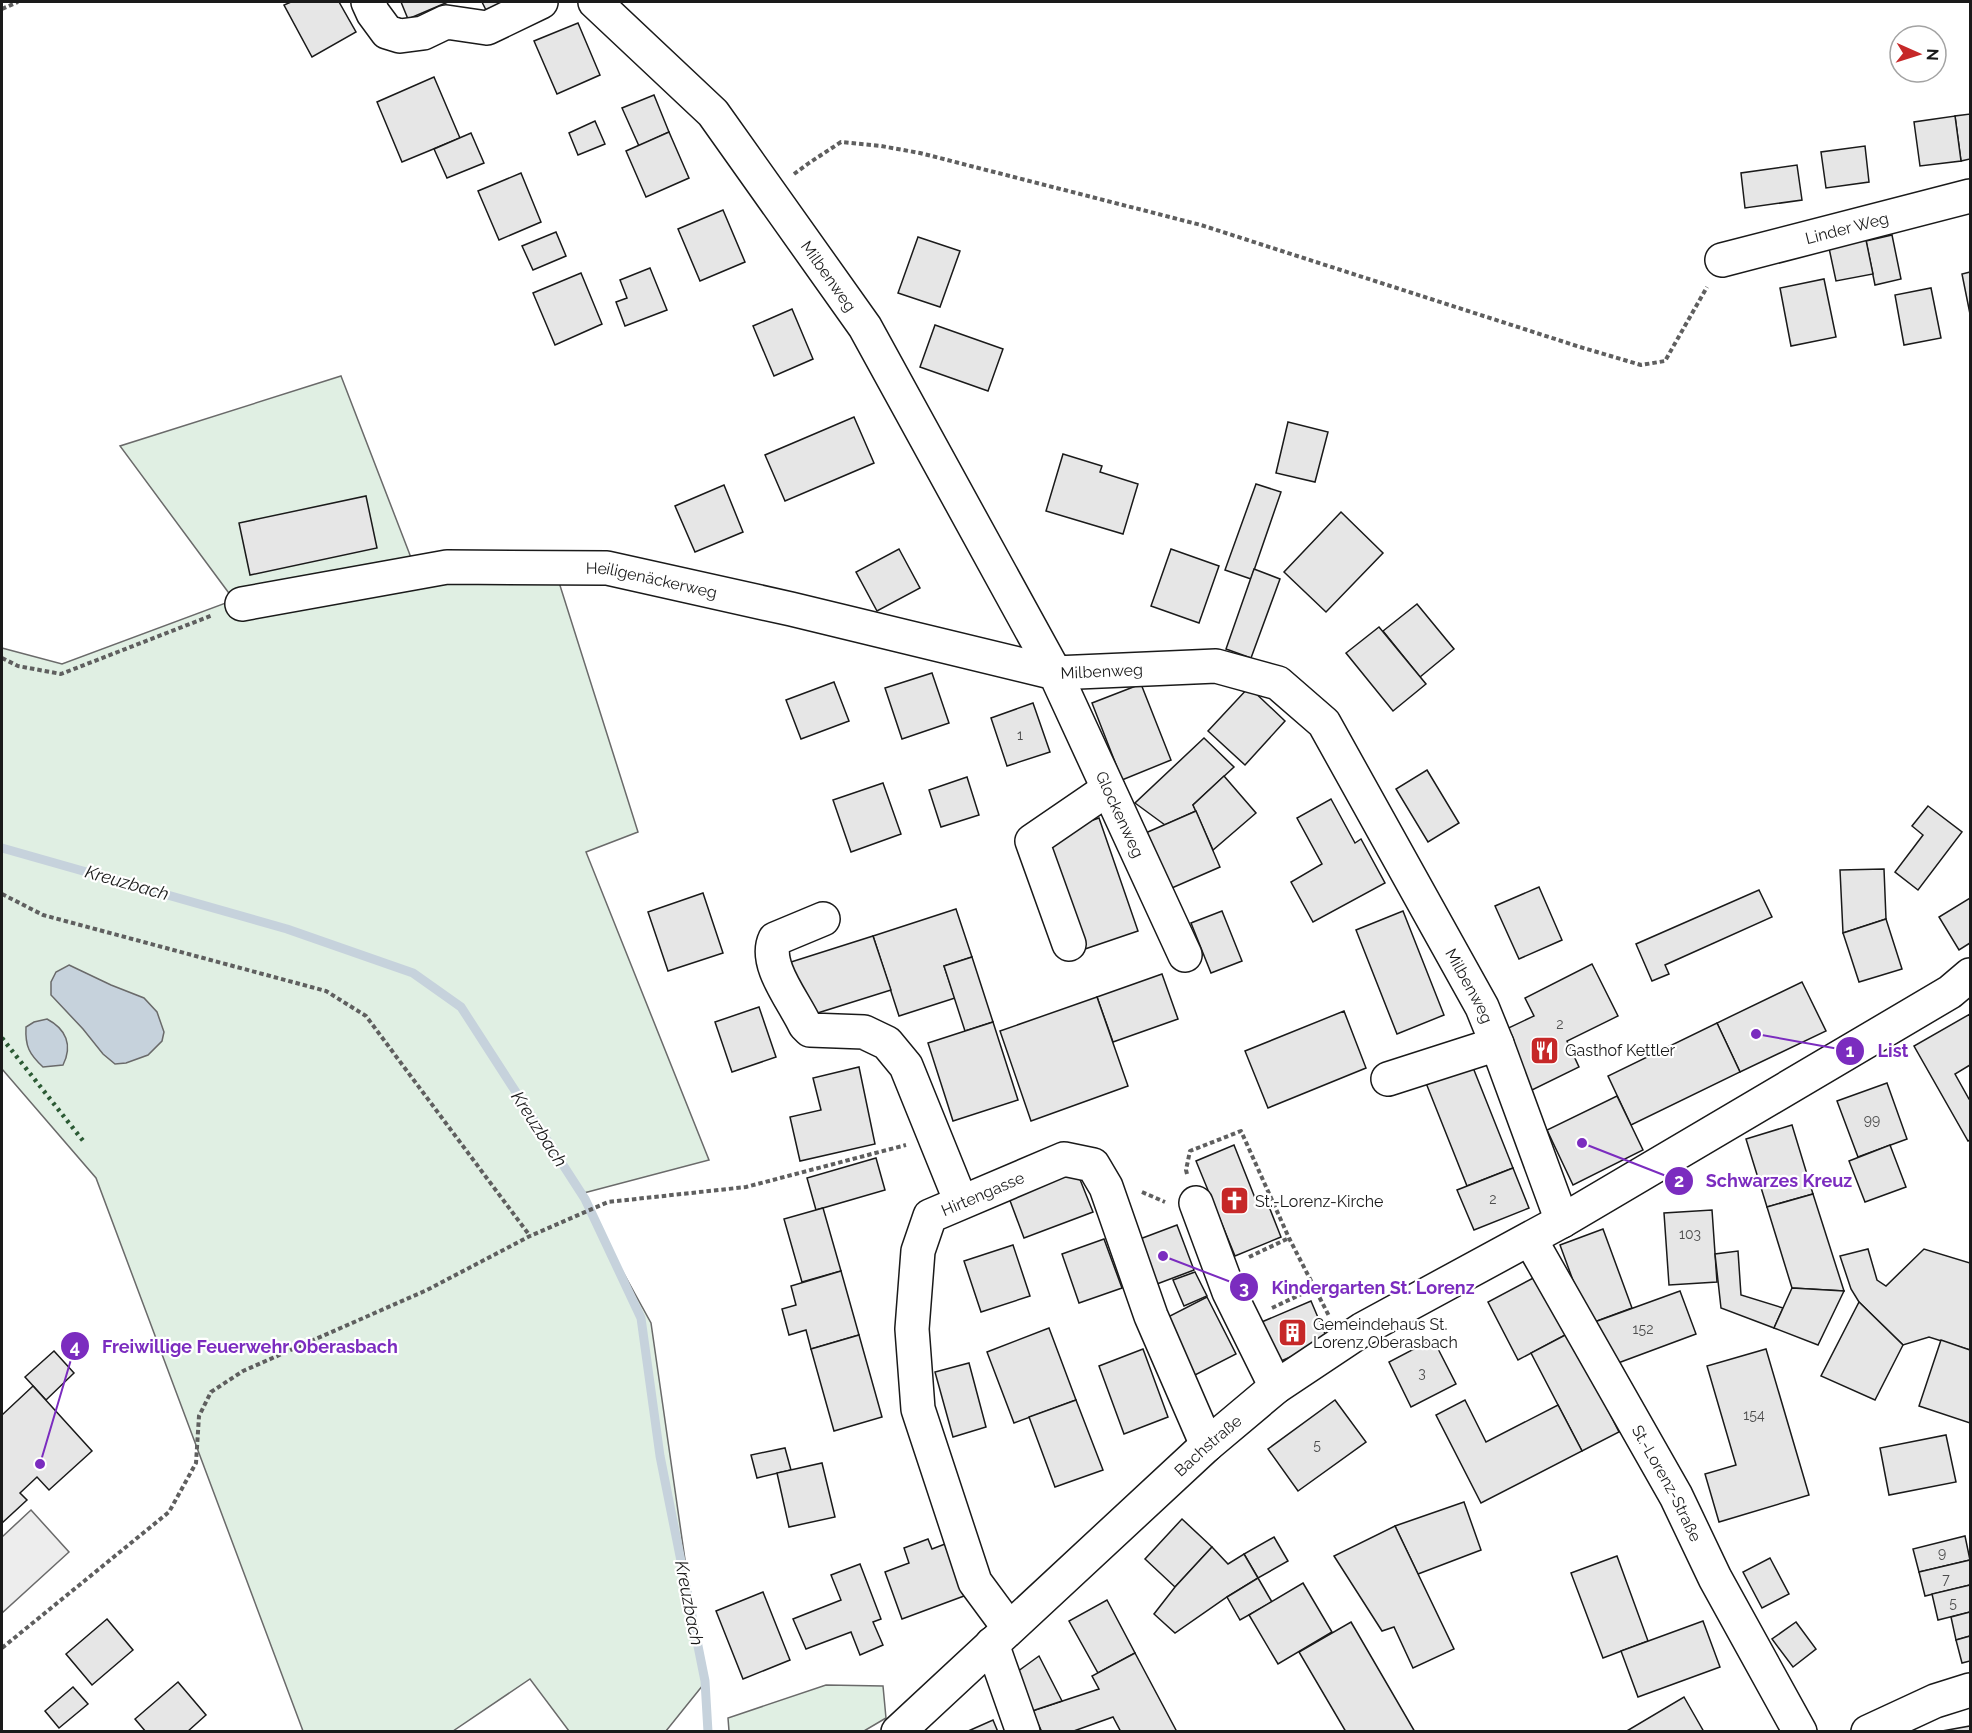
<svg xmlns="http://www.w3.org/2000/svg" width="1972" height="1733" font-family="Raleway,sans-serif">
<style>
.green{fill:#e0efe3;stroke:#6a6a6a;stroke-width:1.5}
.parking{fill:#ededed;stroke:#6a6a6a;stroke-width:1.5}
.water{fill:#c6d2dc;stroke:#6a6a6a;stroke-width:1.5}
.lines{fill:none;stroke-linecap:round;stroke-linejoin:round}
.stream{stroke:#c6d2dc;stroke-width:9}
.building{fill:#e6e6e6;stroke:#1a1a1a;stroke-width:1.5}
.minor-casing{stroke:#1a1a1a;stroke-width:36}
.path{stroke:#5f5f5f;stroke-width:4;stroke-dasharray:4.5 3;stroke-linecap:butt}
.minor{stroke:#fff;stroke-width:33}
.hedge{stroke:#2b5a34;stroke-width:4.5;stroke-dasharray:3 4.5;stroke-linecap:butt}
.labels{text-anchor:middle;stroke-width:4.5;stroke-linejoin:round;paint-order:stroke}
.number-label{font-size:14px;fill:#4d4d4d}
.street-label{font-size:16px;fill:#1a1a1a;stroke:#fff}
.poi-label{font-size:16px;fill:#1a1a1a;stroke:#fff;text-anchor:start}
.water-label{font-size:18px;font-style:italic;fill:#1a1a1a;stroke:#fff}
.leader{fill:none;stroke:#7b2cbf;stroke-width:2}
.callout-dot{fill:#7b2cbf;stroke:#fff;stroke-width:2}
.mark-label{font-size:18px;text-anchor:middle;font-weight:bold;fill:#fff}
.callout-label{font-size:18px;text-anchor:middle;font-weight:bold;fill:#7b2cbf;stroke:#fff;stroke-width:4.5;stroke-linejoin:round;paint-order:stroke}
</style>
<rect width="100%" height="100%" fill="#fff"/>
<g class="green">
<polygon points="341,376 415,568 551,557 638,832 586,852 709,1160 580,1194 651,1323 703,1685 666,1731 569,1731 530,1679 453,1731 303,1731 96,1178 2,1069 2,648 62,664 234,600 120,446"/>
<polygon points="826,1685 883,1686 886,1718 864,1731 729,1731 728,1718"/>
</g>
<polygon class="parking" points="31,1510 69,1552 2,1613 2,1537"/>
<g class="water">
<polygon points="69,965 111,985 144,998 157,1012 164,1032 162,1041 148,1055 126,1063 115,1064 103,1054 83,1029 51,995 51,982 56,972"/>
<path d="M 47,1019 C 66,1029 73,1045 63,1065 L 43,1067 C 29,1054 25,1046 26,1027 L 34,1022 Z"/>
</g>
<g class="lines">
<polyline class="stream" points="2,848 287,929 413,973 461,1007 585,1199 641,1318 660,1456 705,1681 708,1732"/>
</g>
<g class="building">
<polygon points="291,2 339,2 356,32 312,57 284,5"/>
<polygon points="401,2 448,2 408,19"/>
<polygon points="482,2 523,2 489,16"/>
<polygon points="578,23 600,75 557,94 534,41"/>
<polygon points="434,77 460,138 402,162 377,102"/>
<polygon points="654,95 669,132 639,146 622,108"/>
<polygon points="1970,114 1970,159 1961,161 1955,116"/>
<polygon points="1955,116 1961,161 1920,166 1914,122"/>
<polygon points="595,121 605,144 578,155 569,133"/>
<polygon points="669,132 689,178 646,197 626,151"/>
<polygon points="471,133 484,163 447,178 434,149"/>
<polygon points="1865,146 1869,182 1826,188 1821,152"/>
<polygon points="1797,165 1802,200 1745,208 1741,173"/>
<polygon points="521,173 541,222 499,240 478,191"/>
<polygon points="723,210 745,262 700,281 678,229"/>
<polygon points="556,232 566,256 533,270 522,246"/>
<polygon points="1892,235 1901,279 1875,285 1866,241"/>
<polygon points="918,237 960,251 940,307 898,293"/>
<polygon points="1866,240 1873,274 1836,281 1829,248"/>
<polygon points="650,268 667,310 625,326 616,302 627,298 620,280"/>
<polygon points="1970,272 1970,314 1962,274"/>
<polygon points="581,273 602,324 555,345 533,293"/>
<polygon points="1824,279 1836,337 1791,346 1780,288"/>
<polygon points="1931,288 1941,338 1904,345 1895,295"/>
<polygon points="792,309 813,359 774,376 753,326"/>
<polygon points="935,325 1003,349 988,391 920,367"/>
<polygon points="854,417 874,463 785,501 765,455"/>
<polygon points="1288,422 1328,432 1315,482 1276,473"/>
<polygon points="1063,454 1102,466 1100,472 1138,484 1123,534 1046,511"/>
<polygon points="1256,484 1281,492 1251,579 1225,570"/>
<polygon points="724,485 743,532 695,552 675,506"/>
<polygon points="366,496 377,548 250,575 239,523"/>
<polygon points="1341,512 1383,553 1326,612 1284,572"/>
<polygon points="899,549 920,588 877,611 856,572"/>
<polygon points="1171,549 1219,566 1199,623 1151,606"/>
<polygon points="1254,569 1280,579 1251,658 1226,649"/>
<polygon points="1417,604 1454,649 1420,677 1383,631"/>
<polygon points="1379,627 1426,684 1393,711 1346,653"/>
<polygon points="932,673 949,723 902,739 885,688"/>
<polygon points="834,682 849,721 801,739 786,700"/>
<polygon points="1141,684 1171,760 1122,780 1092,703"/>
<polygon points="1249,687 1285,721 1245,765 1208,731"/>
<polygon points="1033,703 1050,752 1007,766 991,718"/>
<polygon points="1204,738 1234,767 1193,805 1196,811 1165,825 1135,803"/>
<polygon points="1427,770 1459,823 1428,842 1396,789"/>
<polygon points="1224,776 1256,813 1213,850 1193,805"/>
<polygon points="967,777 979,815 941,827 929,790"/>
<polygon points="883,783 901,834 851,852 833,800"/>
<polygon points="1331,799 1355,843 1361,839 1385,883 1313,922 1291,882 1322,864 1297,818"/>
<polygon points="1928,806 1962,832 1918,890 1895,872 1923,835 1912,826"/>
<polygon points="1196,811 1220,867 1165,891 1141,835"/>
<polygon points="1099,818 1138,931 1085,949 1046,836"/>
<polygon points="1884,869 1886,919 1843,933 1840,870"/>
<polygon points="1539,887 1562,940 1519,959 1495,906"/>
<polygon points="1759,890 1772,917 1665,965 1669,974 1652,981 1636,944"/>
<polygon points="703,893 723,953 668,971 648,912"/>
<polygon points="1970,898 1970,943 1959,950 1939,917"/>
<polygon points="956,909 972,957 944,966 955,998 899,1016 873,936"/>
<polygon points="1222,911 1242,961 1211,973 1191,923"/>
<polygon points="1403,911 1444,1015 1397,1034 1356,930"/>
<polygon points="1886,919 1902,969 1859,982 1843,933"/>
<polygon points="873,936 891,990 808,1016 791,962"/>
<polygon points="972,957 993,1022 965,1031 944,966"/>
<polygon points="1592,964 1618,1016 1567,1041 1579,1067 1532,1090 1502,1031 1534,1016 1525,998"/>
<polygon points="1162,974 1178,1019 1113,1042 1097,997"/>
<polygon points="1802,982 1826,1031 1740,1072 1717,1023"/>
<polygon points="1097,997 1128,1086 1031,1121 1000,1031"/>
<polygon points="759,1007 776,1057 732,1072 715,1022"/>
<polygon points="1344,1011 1366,1068 1268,1108 1245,1051"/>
<polygon points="1970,1014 1970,1065 1955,1074 1969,1099 1970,1099 1970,1140 1968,1141 1914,1046"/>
<polygon points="993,1022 1018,1100 953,1121 928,1043"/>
<polygon points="1717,1023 1740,1072 1631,1125 1608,1076"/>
<polygon points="1470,1060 1513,1168 1467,1186 1424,1078"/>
<polygon points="859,1067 875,1144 800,1161 790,1117 821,1110 813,1078"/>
<polygon points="1887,1083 1907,1139 1858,1157 1837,1101"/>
<polygon points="1617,1096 1643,1150 1573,1185 1547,1130"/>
<polygon points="1792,1125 1813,1194 1767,1207 1746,1139"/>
<polygon points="1234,1145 1257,1203 1266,1199 1281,1237 1235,1256 1196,1161"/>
<polygon points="1890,1145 1906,1187 1865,1202 1849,1161"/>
<polygon points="876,1158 885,1190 816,1210 807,1178"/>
<polygon points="1513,1168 1529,1208 1474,1230 1457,1190"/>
<polygon points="1077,1172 1093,1212 1024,1238 1009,1198"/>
<polygon points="1813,1194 1844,1291 1792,1288 1767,1207"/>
<polygon points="823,1208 841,1271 802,1282 784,1219"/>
<polygon points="1712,1210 1717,1282 1669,1285 1664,1213"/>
<polygon points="1177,1225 1194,1270 1149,1287 1132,1242"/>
<polygon points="1603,1229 1632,1308 1589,1324 1560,1245"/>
<polygon points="1104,1239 1122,1288 1079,1303 1062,1254"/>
<polygon points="1013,1245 1030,1296 981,1312 964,1261"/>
<polygon points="1868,1249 1877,1280 1886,1286 1924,1249 1970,1263 1970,1350 1929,1337 1903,1345 1859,1302 1851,1289 1840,1256"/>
<polygon points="1738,1251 1741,1295 1783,1308 1774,1328 1721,1308 1715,1254"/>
<polygon points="841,1271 859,1335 811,1349 806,1330 789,1335 782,1309 796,1305 791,1286"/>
<polygon points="1195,1272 1207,1296 1184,1306 1173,1280"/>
<polygon points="1539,1275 1569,1333 1518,1360 1488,1302"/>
<polygon points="1792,1288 1844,1291 1818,1345 1774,1328"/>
<polygon points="1680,1291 1696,1334 1610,1366 1589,1324"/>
<polygon points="1207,1297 1236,1354 1195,1375 1166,1318"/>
<polygon points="1311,1301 1328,1341 1274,1364 1257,1324"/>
<polygon points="1859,1302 1903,1345 1875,1400 1821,1376"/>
<polygon points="1049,1328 1076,1400 1014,1423 987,1352"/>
<polygon points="1569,1333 1619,1432 1582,1451 1531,1353"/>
<polygon points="859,1335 882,1417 834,1431 811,1349"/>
<polygon points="1433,1339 1456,1384 1411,1407 1389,1362"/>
<polygon points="1941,1340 1970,1350 1970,1423 1919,1406"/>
<polygon points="1143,1349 1168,1417 1124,1434 1099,1366"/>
<polygon points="1766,1349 1809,1495 1719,1522 1705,1474 1736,1465 1707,1366"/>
<polygon points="54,1351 74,1373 46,1400 25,1377"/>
<polygon points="969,1363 986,1427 953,1437 935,1372"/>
<polygon points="33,1386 92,1451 49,1490 37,1477 20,1493 27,1500 2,1523 2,1415"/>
<polygon points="1076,1400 1103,1470 1055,1487 1029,1417"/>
<polygon points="1335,1400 1366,1442 1298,1491 1268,1449"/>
<polygon points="1465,1400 1486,1442 1558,1405 1582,1451 1481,1503 1436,1415"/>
<polygon points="1946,1435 1956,1482 1889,1495 1880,1448"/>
<polygon points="785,1448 791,1470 757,1478 751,1455"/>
<polygon points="822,1463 835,1517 789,1527 777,1473"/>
<polygon points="1464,1502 1481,1550 1418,1574 1395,1526"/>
<polygon points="1182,1519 1212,1547 1175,1587 1145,1559"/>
<polygon points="1395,1526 1454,1649 1413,1668 1394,1627 1382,1631 1334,1556"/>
<polygon points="1965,1536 1970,1560 1919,1572 1913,1549"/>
<polygon points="1274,1537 1288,1561 1258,1578 1244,1554"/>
<polygon points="928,1539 932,1549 945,1544 964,1596 902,1619 885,1572 909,1563 904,1548"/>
<polygon points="1212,1547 1228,1564 1244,1554 1258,1578 1227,1597 1175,1633 1154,1614 1175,1587"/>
<polygon points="1617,1556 1648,1641 1603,1658 1571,1573"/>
<polygon points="1770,1558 1789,1594 1762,1608 1743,1572"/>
<polygon points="1970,1560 1970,1585 1925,1596 1919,1572"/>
<polygon points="860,1564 881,1619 873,1622 883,1645 860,1655 851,1632 806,1649 793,1619 841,1600 831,1575"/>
<polygon points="1258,1578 1272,1602 1240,1620 1227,1597"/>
<polygon points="1303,1583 1332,1632 1278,1664 1249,1615"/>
<polygon points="1970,1585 1970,1612 1938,1620 1932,1594"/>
<polygon points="763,1592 790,1660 743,1679 716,1611"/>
<polygon points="1107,1600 1135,1653 1098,1673 1069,1621"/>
<polygon points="1970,1612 1970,1636 1956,1640 1951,1617"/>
<polygon points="107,1619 133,1650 92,1685 66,1654"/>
<polygon points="1703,1621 1720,1667 1638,1697 1621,1651"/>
<polygon points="1351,1622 1415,1732 1346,1732 1299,1652"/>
<polygon points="1796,1622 1816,1649 1793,1667 1772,1639"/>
<polygon points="1970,1636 1970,1661 1962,1663 1956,1640"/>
<polygon points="1135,1653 1177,1732 1121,1732 1113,1717 1071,1732 1042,1732 1032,1711 1099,1689 1092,1676"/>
<polygon points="1039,1656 1062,1701 1032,1711 1014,1674"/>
<polygon points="178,1682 206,1715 187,1732 146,1732 135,1719"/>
<polygon points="73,1687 88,1704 59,1728 45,1711"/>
<polygon points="1684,1697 1704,1732 1625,1732"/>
<polygon points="993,1720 998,1732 966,1732"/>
<polygon points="1970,1726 1970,1732 1942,1731"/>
</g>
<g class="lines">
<defs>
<g id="minor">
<polyline points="368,2 373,13 387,32 400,36 423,33 446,22 487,28 541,2"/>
<path id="s1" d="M 595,2 L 713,113 L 865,327 L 1055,673 L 1216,666 L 1278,683 L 1324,723 L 1482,1007 L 1497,1044 L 1562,1221"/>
<path id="s2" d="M 1722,260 L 1970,196"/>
<path id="s3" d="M 242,604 L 447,567 L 607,568 L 791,609 L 1055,673 L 1185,955"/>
<path d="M 823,919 L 775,939 C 763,964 794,1001 805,1025 L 810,1030 L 864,1032 L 887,1043 L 906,1066 L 961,1202"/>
<polyline points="1069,944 1032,841 1108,789"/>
<polyline points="1388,1079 1497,1044"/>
<polyline points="1196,1203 1229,1292 1276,1387"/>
<path id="s4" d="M 1530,1239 L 1676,1496 L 1715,1578 L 1800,1732"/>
<path id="s5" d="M 1009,1628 L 975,1582 L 918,1409 L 912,1329 L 918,1251 L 930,1216 L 1064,1159 L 1093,1165 L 1106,1187 L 1151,1316 L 1207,1445"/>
<polyline points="992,1644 1023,1732"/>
<path id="s6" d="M 898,1732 L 1207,1445 L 1276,1387 L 1363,1329 L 1562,1221 L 1950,992 L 1970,975"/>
<polyline points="1868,1732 1935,1701 1970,1690"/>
</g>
</defs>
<use href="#minor" class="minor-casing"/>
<g class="path">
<polyline points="2,9 18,2"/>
<polyline points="794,174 809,163 841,142 881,146 920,153 1201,225 1580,347 1641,365 1665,361 1707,287"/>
<polyline points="2,658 18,666 61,674 213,615"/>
<polyline points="2,894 43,915 326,991 366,1016 530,1236"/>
<polyline points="1187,1174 1186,1170 1190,1151 1241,1131 1289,1238 1329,1316"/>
<polyline points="1142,1192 1165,1202"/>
<polyline points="1249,1257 1289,1238"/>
<polyline points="1272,1308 1314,1288"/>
<polyline points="2,1648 169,1512 196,1463 199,1416 211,1392 243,1371 427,1290 530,1236 608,1202 746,1187 906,1145"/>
</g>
<use href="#minor" class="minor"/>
<polyline class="hedge" points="2,1038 84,1142"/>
</g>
<defs>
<symbol id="restaurant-square" viewBox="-11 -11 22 22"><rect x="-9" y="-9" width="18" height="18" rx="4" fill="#c62828" stroke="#fff"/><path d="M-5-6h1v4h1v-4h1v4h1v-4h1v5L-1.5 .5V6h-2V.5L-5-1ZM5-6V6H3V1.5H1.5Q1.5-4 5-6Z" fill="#fff"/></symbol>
<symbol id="church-square" viewBox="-11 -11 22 22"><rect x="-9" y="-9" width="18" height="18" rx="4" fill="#c62828" stroke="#fff"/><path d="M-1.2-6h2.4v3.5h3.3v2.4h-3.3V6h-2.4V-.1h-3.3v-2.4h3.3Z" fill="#fff"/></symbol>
<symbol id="building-square" viewBox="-11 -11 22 22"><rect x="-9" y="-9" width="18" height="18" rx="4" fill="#c62828" stroke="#fff"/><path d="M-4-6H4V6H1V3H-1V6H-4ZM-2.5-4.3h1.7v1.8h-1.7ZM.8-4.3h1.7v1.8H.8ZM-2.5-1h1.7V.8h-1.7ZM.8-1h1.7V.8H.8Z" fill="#fff"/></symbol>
</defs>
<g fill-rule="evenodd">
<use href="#restaurant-square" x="1528" y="1034" width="33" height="33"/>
<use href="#church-square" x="1218" y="1184" width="33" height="33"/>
<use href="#building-square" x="1276" y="1316" width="33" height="33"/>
</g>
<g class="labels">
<g class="number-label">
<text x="1020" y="740">1</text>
<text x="1560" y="1029">2</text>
<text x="1872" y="1125">99</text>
<text x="1493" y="1204">2</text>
<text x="1690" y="1239">103</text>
<text x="1643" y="1334">152</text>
<text x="1422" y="1378">3</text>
<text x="1754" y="1420">154</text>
<text x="1317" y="1450">5</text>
<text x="1942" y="1558">9</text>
<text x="1946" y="1584">7</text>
<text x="1953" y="1608">5</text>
</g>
<g class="street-label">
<text dy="6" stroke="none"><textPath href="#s2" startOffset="129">Linder Weg</textPath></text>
<text dy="6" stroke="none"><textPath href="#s1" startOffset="362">Milbenweg</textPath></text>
<text dy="6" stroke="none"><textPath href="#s3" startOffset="414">Heiligenäckerweg</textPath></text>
<text dy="6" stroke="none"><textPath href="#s1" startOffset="866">Milbenweg</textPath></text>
<text dy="6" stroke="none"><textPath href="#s3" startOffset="984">Glockenweg</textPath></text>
<text dy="6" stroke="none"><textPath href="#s1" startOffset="1406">Milbenweg</textPath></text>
<text dy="6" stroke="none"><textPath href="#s5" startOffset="492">Hirtengasse</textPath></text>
<text dy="6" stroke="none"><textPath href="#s6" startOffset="422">Bachstraße</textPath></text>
<text dy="6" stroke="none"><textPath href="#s4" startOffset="280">St.-Lorenz-Straße</textPath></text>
</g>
<g class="poi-label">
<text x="1565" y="1056">Gasthof Kettler</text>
<text x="1255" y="1207">St.-Lorenz-Kirche</text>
<text x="1313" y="1330">Gemeindehaus St.<tspan x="1313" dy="18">Lorenz Oberasbach</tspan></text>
</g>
<g class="water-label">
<text transform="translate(127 883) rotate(16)" y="6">Kreuzbach</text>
<text transform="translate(539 1129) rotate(57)" y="6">Kreuzbach</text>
<text transform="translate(689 1603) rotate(79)" y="6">Kreuzbach</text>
</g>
</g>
<path class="leader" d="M1756 1034L1850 1051M1582 1143L1679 1181M1163 1256L1244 1287M40 1464L75 1346"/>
<g class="callout-dot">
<circle cx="1756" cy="1034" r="6"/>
<circle cx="1582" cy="1143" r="6"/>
<circle cx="1163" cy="1256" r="6"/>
<circle cx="40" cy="1464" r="6"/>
<circle cx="1850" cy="1051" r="15"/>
<circle cx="1679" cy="1181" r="15"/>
<circle cx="1244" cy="1287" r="15"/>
<circle cx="75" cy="1346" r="15"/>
</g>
<g class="mark-label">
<text x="1850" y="1057">1</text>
<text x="1679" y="1187">2</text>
<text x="1244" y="1294">3</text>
<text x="75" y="1353">4</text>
</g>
<g class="callout-label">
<text x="1893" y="1057">List</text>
<text x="1779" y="1187">Schwarzes Kreuz</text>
<text x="1373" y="1294">Kindergarten St. Lorenz</text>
<text x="250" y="1353">Freiwillige Feuerwehr Oberasbach</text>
</g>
<rect width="1972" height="1733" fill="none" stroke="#1a1a1a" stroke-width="6"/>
<g transform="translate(1918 54) rotate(93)"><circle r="28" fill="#ffffff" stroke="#a3a3a3" stroke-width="1.5"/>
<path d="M0-4.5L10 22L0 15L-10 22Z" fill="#c62828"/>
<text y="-9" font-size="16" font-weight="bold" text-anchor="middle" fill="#1a1a1a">N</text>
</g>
</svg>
